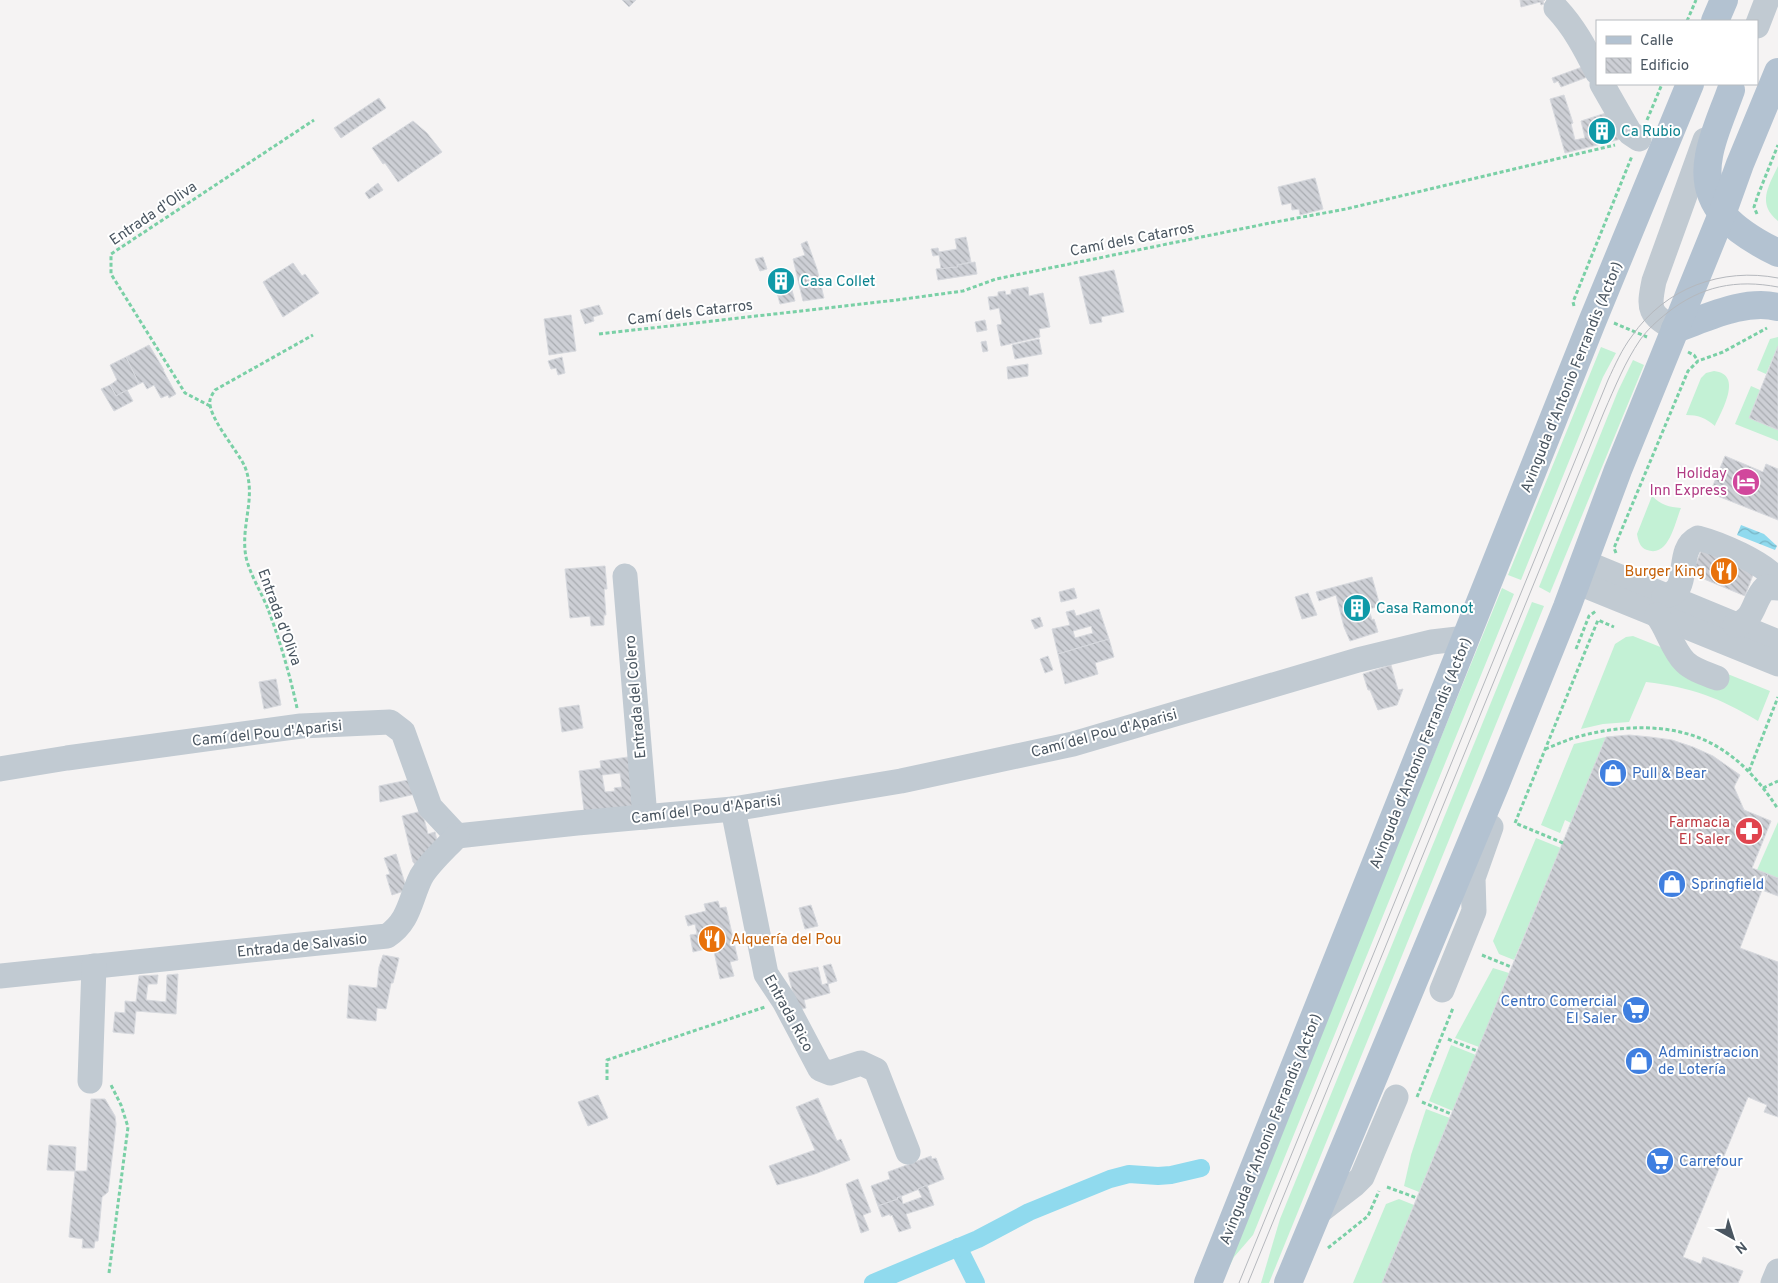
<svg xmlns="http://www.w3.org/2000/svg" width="1778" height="1283" font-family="Overpass,sans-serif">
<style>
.grass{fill:#c3f1d5}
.water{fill:url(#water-waves)}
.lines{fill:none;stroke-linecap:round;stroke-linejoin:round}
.canal{stroke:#90daee;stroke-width:18}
.building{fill:url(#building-back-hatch);stroke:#d7d9de;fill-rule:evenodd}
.path{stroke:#7ad0a6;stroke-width:3;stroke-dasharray:4 2.5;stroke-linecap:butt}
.minor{stroke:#c1cad2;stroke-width:25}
.major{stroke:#b3c2d1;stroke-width:28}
.tram{stroke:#b5b8bd;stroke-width:1}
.labels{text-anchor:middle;stroke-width:4;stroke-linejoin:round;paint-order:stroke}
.culture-label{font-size:15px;fill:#0d838f;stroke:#fff;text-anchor:start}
.street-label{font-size:15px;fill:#4a5661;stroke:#fff}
.hotel-label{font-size:15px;fill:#b23c85;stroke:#fff;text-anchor:end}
.food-label{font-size:15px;fill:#c56008;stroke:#fff;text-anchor:end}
.shop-label{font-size:15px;fill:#366cbe;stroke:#fff;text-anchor:start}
.health-label{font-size:15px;fill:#be3a42;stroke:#fff;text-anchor:end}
</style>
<defs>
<pattern id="water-waves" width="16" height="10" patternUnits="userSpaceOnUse" patternTransform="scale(1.25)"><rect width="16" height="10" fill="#90daee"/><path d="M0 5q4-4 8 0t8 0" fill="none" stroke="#78b4c4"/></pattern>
<pattern id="building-back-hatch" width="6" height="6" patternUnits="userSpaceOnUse" patternTransform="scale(1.25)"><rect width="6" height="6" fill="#cdcfd5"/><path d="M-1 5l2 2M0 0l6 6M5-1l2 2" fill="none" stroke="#a8abb0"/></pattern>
</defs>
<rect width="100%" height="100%" fill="#f5f3f3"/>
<g class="grass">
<path d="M 1778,166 L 1778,221 C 1757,204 1768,187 1778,166 Z"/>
<polygon points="1778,337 1778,346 1766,374 1757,370 1770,339"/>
<polygon points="1601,347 1616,353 1603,377 1521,580 1508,575"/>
<polygon points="1633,360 1644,365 1550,593 1539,587 1618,391"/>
<path d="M 1714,371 C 1744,374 1721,412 1715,426 C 1706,418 1698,415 1686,415 L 1701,378 L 1706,373 Z"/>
<polygon points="1751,386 1760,390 1749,418 1778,430 1778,441 1735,424"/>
<path d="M 1652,496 C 1661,505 1669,507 1681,508 C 1675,522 1669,558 1647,550 C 1640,548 1638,540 1637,534 Z"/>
<polygon points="1502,588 1514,594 1253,1235 1234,1257 1229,1267 1225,1266"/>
<polygon points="1532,602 1544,606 1269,1283 1261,1283 1280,1219"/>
<path d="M 1633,636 L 1770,691 L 1758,721 C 1720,698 1691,687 1646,682 L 1629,722 L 1603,724 L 1581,729 L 1615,644 L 1626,637 Z"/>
<polygon points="1606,737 1571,823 1565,820 1560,833 1541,825 1574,744"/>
<polygon points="1778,822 1778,878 1757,870"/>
<polygon points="1536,838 1561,848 1514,960 1499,954 1493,941"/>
<polygon points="1493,968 1509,973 1479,1047 1455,1038"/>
<polygon points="1451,1045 1476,1055 1453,1111 1429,1101"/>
<polygon points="1426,1109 1450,1118 1419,1192 1404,1186 1411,1155"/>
<polygon points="1399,1199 1414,1205 1382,1283 1353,1283 1386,1204"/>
</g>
<polygon class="water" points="1741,525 1764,534 1777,546 1775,550 1737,535"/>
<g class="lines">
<g class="canal">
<polyline points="958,1247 976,1283"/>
<polyline points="873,1283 978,1239 1029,1212 1110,1179 1129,1174 1158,1176 1171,1175 1201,1168"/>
</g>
</g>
<g class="building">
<polygon points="622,0 636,0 629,7"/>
<polygon points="1520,0 1545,0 1543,1 1544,4 1541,5 1540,2 1521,7"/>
<polygon points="1585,66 1590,76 1561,87 1558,81 1554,83 1552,78"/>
<polygon points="1564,95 1573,123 1571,124 1575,140 1585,138 1581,121 1609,112 1625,138 1565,153 1550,99"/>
<polygon points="379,98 386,108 341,138 334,128"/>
<polygon points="413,121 427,133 442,152 398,182 385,163 383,164 372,148"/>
<polygon points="1315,178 1323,209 1300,215 1299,209 1292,210 1291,203 1282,205 1278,187"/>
<polygon points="378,183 383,190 369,199 365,193"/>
<polygon points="966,237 971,262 957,265 958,267 941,269 939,255 933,256 931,249 938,248 939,252 957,249 955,239"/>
<polygon points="807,241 817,269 824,298 803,301 793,259 805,255 801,244"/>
<polygon points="763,257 767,269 760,271 755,259"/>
<polygon points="975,262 977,274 938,280 936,269 958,267 957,265"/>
<polygon points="293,263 302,276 305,274 319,293 283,317 263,282"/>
<polygon points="786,269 795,301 780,304 772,273"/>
<polygon points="1114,270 1124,312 1101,317 1102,322 1090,324 1079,277"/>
<polygon points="1028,287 1029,296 1043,293 1050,327 1039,329 1040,337 1001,346 997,325 1002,324 999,308 990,310 988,297 998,296 998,292 1005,291 1006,295 1011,294 1011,290"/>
<polygon points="599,305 603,314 593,317 594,321 585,324 580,310"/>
<polygon points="571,315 576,351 549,355 544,319"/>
<polygon points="985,320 987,330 977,332 975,322"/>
<polygon points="1039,339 1042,354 1015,359 1012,345"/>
<polygon points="986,341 988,351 983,352 981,342"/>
<polygon points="149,345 164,370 163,370 176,394 169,398 168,395 161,398 154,385 147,389 143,382 139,384 126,357"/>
<polygon points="1778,346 1778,430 1749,418"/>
<polygon points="126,357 139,384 116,396 110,385 117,380 110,365"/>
<polygon points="562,357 565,373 558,375 556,368 551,369 548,361"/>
<polygon points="1028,364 1028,376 1008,379 1007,367"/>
<polygon points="110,385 116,396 127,390 133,401 114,411 101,389"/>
<polygon points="1725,456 1763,472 1766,464 1778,469 1778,520 1710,493"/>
<polygon points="1703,546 1756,567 1745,596 1692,574"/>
<polygon points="605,566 607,589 604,589 606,615 604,615 604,625 591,626 590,616 570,618 565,569"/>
<polygon points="1372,577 1380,606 1369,609 1372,620 1374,619 1378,632 1350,641 1344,627 1336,595 1319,601 1316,592"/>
<polygon points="1074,588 1077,598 1061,602 1059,592"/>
<polygon points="1308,593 1317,615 1302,619 1295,597"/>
<path d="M 1099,609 L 1109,639 L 1058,654 L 1052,629 L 1070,625 L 1066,612 L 1074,610 L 1076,616 ZM 1091,626 L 1093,633 L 1075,638 L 1073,631 Z"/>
<polygon points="1040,617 1043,626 1035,629 1031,620"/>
<polygon points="1109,639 1114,657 1095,663 1098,674 1065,684 1058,654"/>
<polygon points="1048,656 1053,670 1045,673 1040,659"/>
<polygon points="1391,665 1398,690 1403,689 1397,705 1378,710 1370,690 1368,690 1363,674"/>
<polygon points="276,679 281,705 264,709 259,682"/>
<polygon points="579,705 583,728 562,732 559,708"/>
<polygon points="1629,735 1650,737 1672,740 1693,747 1713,756 1740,775 1734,787 1744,810 1771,821 1752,868 1768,874 1740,948 1778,962 1778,1117 1764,1112 1767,1105 1748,1097 1683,1257 1701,1264 1703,1257 1743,1271 1738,1283 1382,1283 1606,737"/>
<path d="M 628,757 L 636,810 L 585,818 L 579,771 L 601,768 L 600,761 ZM 620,773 L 622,787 L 614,788 L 615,791 L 605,792 L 602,775 Z"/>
<polygon points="408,780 420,793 380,802 379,786"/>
<polygon points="422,811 428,834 435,832 438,845 418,868 413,862 402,816"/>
<polygon points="396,854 407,890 392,895 386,875 390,874 384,858"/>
<polygon points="1768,874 1778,878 1778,896 1762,890"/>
<polygon points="718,901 720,908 726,907 738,960 730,962 734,976 720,979 713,947 693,952 690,935 697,934 695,924 688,926 685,916 706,911 704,904"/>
<polygon points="811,905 818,926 805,929 799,908"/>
<polygon points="383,955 399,958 393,983 391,983 386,1009 377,1008 376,1021 347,1018 349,985 377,988 379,967"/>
<polygon points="831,964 837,981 828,984 830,993 804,1000 806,1008 797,1010 788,973 818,967 822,985 828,983 823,966"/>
<polygon points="178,974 176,1014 136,1011 134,1034 113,1032 115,1012 125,1013 125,1001 136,1002 139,976 158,975 157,984 148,984 146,1000 166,1002 167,975"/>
<polygon points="598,1095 608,1118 588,1126 578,1102"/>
<polygon points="818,1098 837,1141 841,1139 850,1160 815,1174 777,1185 769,1166 815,1150 796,1107"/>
<polygon points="91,1099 105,1099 115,1116 116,1124 108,1192 102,1197 98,1241 95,1241 94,1248 82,1248 83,1239 69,1237 75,1171 87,1171"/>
<polygon points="49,1145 76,1147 75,1171 47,1170"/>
<polygon points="931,1156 932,1159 936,1158 944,1179 897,1198 898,1199 878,1206 871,1186 890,1179 888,1172"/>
<polygon points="858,1179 871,1212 863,1215 869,1230 861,1233 846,1184"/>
<polygon points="927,1185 934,1205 906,1214 911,1228 899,1232 892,1215 890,1216 890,1214 882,1217 878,1206 898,1199 897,1198 901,1196 903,1204 922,1197 918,1189"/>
</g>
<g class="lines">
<g class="path">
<polyline points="1687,21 1696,0"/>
<polyline points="1647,120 1662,84"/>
<polyline points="1757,214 1754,207 1758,195 1778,145"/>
<polyline points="1574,306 1573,302 1632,156"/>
<polyline points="1614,323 1647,337"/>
<polyline points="599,334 897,300 963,291 996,279 1270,223 1346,209 1615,145"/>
<polyline points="1688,352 1694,355 1698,361"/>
<polyline points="210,406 185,393 111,274 111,254 314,120"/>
<polyline points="1616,553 1614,548 1688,371 1698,361 1723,352 1767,328"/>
<polyline points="1576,649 1589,616 1596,611"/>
<path d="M 297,708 C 290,675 280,641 268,609 C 262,594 249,572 246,557 C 240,525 257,498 245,467 C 238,451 207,416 210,400 C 211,396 213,393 215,390 L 313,335"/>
<path d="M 1545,749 C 1556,745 1566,740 1577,737 C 1622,724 1680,722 1721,749 C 1745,764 1763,786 1778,809"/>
<polyline points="1749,771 1778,697"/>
<polyline points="1763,788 1778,781"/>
<polyline points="1563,843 1515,823 1598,620 1614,627"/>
<polyline points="1482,955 1511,967"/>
<polyline points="1448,1039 1477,1051"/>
<polyline points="607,1080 607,1060 765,1007"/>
<polyline points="1417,1097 1453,1008"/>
<polyline points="1422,1102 1451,1114"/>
<polyline points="1387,1187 1417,1198"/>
<polyline points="1328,1248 1368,1216 1379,1191"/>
<polyline points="109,1273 128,1127 121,1105 110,1083"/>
</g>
<g class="minor">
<path d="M 1556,8 C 1574,27 1585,48 1597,72"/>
<polyline points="1757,26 1767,0"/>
<polyline points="1602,84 1630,133 1639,139"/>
<path d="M 1675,329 C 1649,314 1648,310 1654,281 L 1705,140"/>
<polyline points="1584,562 1778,642"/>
<polyline points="625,576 645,817"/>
<polyline points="1576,582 1778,664"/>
<path d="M 1664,596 C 1694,593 1673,550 1698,538 C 1721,544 1762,562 1778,580"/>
<path d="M 1657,615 C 1668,629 1672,649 1685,662 C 1693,670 1707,674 1717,678"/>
<path d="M 1735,625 C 1756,620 1752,600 1766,587 L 1778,588"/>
<polyline points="0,769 67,758 301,726 390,722 403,732 430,807 457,836 577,823 733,809 901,781 1073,744 1358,660 1432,642 1466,638"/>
<polyline points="733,809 766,974 784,1001 820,1069 830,1073 861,1063 876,1070 908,1152"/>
<path d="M 0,976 L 387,936 C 410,921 410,899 421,877 C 428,864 447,847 457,836"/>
<polyline points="1442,990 1474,911 1473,878 1491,827"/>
<polyline points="90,1081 94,966"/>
<polyline points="1316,1214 1355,1184 1362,1177 1396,1097"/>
<polyline points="1773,1283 1778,1271"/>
</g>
<g class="major">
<polyline points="1715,21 1724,0"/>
<path d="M 1731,90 C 1724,110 1712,136 1709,156 C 1699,207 1737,233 1778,253"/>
<path d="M 1675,329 C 1707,318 1744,299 1778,307"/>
<polyline points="1208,1283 1592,322 1690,84"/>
<polyline points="1288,1283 1496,783 1567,607 1618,470 1722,214 1740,164 1778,72"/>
</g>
<g class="tram">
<path d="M 1239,1283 L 1608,380 C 1615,365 1622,349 1632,336 C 1665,288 1722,267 1778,278"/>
<path d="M 1248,1283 L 1604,412 C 1615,387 1625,362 1640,340 C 1647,330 1657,321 1667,313 C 1701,286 1736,279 1778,287"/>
</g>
</g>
<defs>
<symbol id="building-disc" viewBox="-11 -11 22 22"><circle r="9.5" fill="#0f9aa8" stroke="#fff"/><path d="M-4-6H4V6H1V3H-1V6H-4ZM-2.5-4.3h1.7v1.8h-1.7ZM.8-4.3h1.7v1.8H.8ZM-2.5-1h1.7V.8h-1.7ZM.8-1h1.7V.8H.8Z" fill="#fff"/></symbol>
<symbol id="hotel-disc" viewBox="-11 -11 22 22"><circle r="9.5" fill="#d1479c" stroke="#fff"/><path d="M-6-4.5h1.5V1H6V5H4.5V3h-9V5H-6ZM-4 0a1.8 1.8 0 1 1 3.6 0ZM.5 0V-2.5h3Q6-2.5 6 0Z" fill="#fff"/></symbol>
<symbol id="restaurant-disc" viewBox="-11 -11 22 22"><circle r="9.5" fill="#e8710a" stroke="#fff"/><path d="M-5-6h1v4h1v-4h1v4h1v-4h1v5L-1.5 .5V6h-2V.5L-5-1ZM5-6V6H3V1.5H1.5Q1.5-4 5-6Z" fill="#fff"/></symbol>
<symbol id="shop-disc" viewBox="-11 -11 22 22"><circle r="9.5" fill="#3f7fe0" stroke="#fff"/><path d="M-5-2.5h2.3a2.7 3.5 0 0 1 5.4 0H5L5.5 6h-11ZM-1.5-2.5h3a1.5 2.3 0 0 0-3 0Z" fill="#fff"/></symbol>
<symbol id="pharmacy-disc" viewBox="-11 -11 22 22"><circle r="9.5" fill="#e0444e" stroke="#fff"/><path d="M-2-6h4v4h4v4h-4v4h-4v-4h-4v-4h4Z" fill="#fff"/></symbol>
<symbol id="supermarket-disc" viewBox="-11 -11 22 22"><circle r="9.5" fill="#3f7fe0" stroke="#fff"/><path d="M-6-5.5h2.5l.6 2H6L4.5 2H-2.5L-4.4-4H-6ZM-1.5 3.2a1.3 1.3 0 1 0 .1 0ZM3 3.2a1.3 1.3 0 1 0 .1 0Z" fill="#fff"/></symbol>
</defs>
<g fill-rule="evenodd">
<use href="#building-disc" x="1586" y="115" width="32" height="32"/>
<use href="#building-disc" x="765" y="265" width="32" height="32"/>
<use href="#hotel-disc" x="1730" y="466" width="32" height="32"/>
<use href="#restaurant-disc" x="1708" y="555" width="32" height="32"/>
<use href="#building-disc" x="1341" y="592" width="32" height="32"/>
<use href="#shop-disc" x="1597" y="757" width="32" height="32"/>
<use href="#pharmacy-disc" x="1733" y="815" width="32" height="32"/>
<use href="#shop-disc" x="1656" y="868" width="32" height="32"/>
<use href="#restaurant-disc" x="696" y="923" width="32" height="32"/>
<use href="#supermarket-disc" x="1620" y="994" width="32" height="32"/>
<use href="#shop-disc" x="1623" y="1045" width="32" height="32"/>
<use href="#supermarket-disc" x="1644" y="1145" width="32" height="32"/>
</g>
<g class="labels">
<g class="culture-label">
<text x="1621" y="136">Ca Rubio</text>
<text x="800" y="286">Casa Collet</text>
<text x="1376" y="613">Casa Ramonot</text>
</g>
<g class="street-label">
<text transform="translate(153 213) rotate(-34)" y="5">Entrada d'Oliva</text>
<text transform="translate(1132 239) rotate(-11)" y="5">Camí dels Catarros</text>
<text transform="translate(690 312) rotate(-7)" y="5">Camí dels Catarros</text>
<text transform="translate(1571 377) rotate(-68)" y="5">Avinguda d'Antonio Ferrandis (Actor)</text>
<text transform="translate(280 617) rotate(70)" y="5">Entrada d'Oliva</text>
<text transform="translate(635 697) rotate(-95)" y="5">Entrada del Colero</text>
<text transform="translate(267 733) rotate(-6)" y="5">Camí del Pou d'Aparisi</text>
<text transform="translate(1104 733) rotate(-15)" y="5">Camí del Pou d'Aparisi</text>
<text transform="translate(1420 753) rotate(-68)" y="5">Avinguda d'Antonio Ferrandis (Actor)</text>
<text transform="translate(706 809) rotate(-7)" y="5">Camí del Pou d'Aparisi</text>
<text transform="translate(302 945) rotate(-6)" y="5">Entrada de Salvasio</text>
<text transform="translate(789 1013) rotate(61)" y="5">Entrada Rico</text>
<text transform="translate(1270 1129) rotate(-68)" y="5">Avinguda d'Antonio Ferrandis (Actor)</text>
</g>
<g class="hotel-label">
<text x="1727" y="478">Holiday<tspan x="1727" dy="17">Inn Express</tspan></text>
</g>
<g class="food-label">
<text x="1705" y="576">Burger King</text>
<text x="731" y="944" text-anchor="start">Alquería del Pou</text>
</g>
<g class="shop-label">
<text x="1632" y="778">Pull &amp; Bear</text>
<text x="1691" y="889">Springfield</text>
<text x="1617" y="1006" text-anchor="end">Centro Comercial<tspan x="1617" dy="17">El Saler</tspan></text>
<text x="1658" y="1057">Administracion<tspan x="1658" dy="17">de Lotería</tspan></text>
<text x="1679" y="1166">Carrefour</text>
</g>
<g class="health-label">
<text x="1730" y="827">Farmacia<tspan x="1730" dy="17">El Saler</tspan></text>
</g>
</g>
<rect x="1596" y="20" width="162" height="65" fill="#ffffff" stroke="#b7bbc0"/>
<rect x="1606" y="36" width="25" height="8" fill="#b3c2d1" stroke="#b7bbc0"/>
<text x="1640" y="45" font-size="15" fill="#4a5661">Calle</text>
<rect x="1606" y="58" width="25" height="15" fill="url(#building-back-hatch)" stroke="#b7bbc0"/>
<text x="1640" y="70" font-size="15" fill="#4a5661">Edificio</text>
<g transform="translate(1733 1238) rotate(141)" stroke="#ffffff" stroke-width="4" paint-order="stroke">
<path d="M0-4L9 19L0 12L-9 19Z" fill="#4a5661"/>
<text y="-8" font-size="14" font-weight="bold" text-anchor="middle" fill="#4a5661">N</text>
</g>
</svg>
